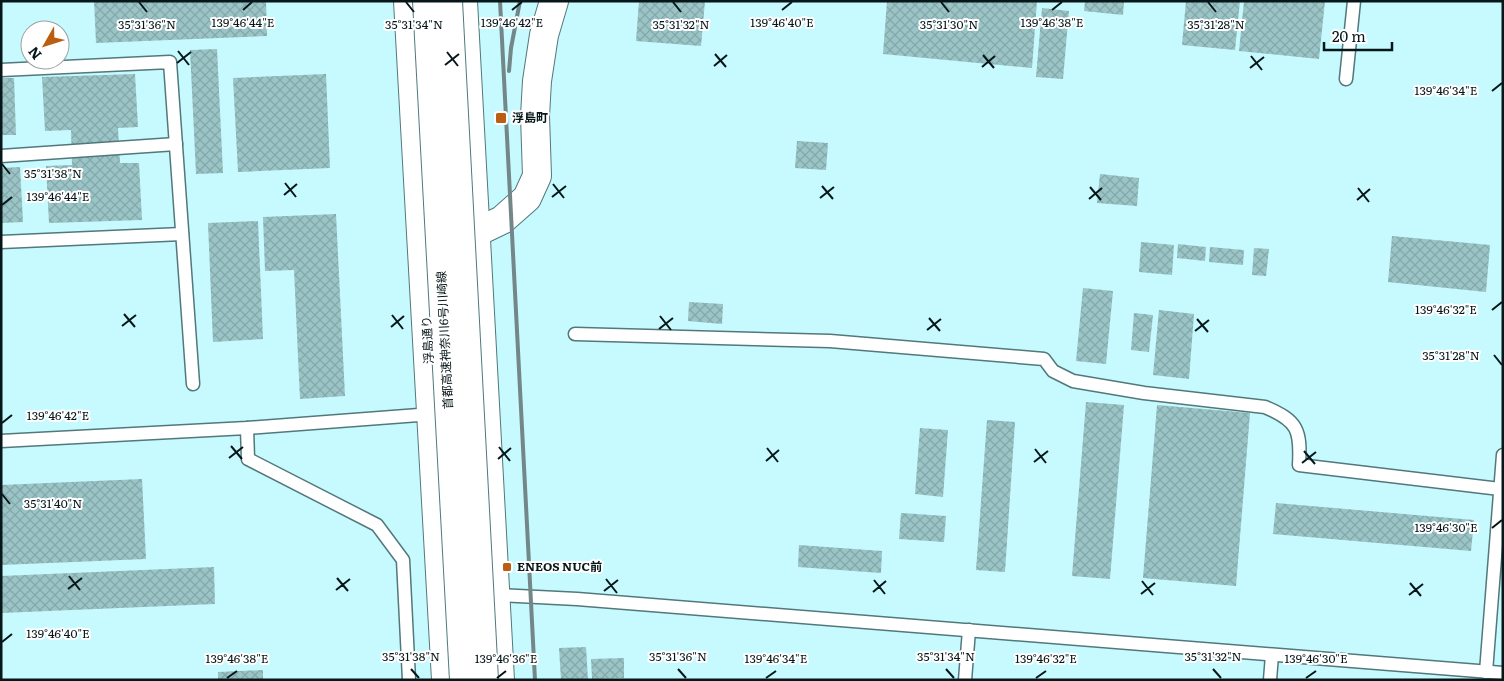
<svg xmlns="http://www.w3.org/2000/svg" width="1504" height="681" font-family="Literata,'Noto Sans JP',serif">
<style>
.built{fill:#c6fafe;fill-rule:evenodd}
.building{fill:url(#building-cross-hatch)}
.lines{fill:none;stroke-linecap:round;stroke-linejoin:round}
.service-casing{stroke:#52787b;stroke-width:15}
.tertiary-casing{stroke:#52787b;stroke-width:30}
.trunk-casing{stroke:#52787b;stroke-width:30}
.service{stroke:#fff;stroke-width:12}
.tertiary{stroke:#fff;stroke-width:28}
.trunk{stroke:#fff;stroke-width:28}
.rail{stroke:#738789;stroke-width:4}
.motorway-bridge-casing{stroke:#52787b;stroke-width:30;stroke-linecap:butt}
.motorway-bridge{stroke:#fff;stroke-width:28}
.ticks{fill:none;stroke:#071618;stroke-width:2}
.poi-dot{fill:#bc5e12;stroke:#fff;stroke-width:2}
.labels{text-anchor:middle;stroke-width:4;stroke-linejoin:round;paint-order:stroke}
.poi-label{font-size:12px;font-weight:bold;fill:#071618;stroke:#fff;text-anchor:start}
.street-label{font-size:12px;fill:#071618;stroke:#fff}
.ticks-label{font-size:12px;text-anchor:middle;fill:#071618;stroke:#fff;stroke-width:4;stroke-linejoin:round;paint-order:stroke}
</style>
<defs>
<pattern id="building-cross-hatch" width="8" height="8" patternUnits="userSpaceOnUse" patternTransform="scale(1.25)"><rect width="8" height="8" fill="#9bc4c7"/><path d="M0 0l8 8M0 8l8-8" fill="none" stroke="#84a8aa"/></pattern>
</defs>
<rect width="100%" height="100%" fill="#e2fbfd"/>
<path class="built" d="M 1,1 L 1503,1 L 1503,680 L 1,680 ZM 30,30 L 60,30 L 60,60 L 30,60 Z"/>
<g class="building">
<polygon points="94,1 266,1 267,36 96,43"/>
<polygon points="639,1 705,1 701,46 636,41"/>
<polygon points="887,1 1037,1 1032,68 883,54"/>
<polygon points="1085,1 1124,1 1123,15 1084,11"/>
<polygon points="1186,1 1240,1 1235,50 1182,45"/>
<polygon points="1244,1 1325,1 1319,59 1239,51"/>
<polygon points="1042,8 1069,11 1063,79 1036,77"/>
<polygon points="217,49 223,173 196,174 190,50"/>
<polygon points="135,74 138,127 118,128 120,163 139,163 142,220 49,223 46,166 72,165 71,130 45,131 42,77"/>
<polygon points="326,74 330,168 238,172 233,78"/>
<polygon points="1,78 14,78 16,135 1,135"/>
<polygon points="797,141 828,143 826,170 795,168"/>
<polygon points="20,167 23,222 1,223 1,168"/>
<polygon points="1100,174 1139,178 1137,206 1097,203"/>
<polygon points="336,214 345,396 300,399 294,270 265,271 263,217"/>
<polygon points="258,221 263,339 213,342 208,223"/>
<polygon points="1392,236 1490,245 1486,292 1388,282"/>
<polygon points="1141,242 1174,245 1172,275 1139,272"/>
<polygon points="1178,244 1206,247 1205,261 1177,258"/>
<polygon points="1210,247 1244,250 1243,265 1209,262"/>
<polygon points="1254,248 1269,249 1266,276 1252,275"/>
<polygon points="1083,288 1113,291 1106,364 1076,361"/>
<polygon points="689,302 723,304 722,324 688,321"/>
<polygon points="1159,310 1194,314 1189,379 1153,375"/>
<polygon points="1134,313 1153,315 1149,352 1131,350"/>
<polygon points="1086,402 1124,405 1110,579 1072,576"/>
<polygon points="1157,405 1250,413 1236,586 1143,578"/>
<polygon points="987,420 1015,422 1005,572 976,570"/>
<polygon points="920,428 948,430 943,497 915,494"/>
<polygon points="142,479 146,559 1,565 1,485"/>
<polygon points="1276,503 1474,520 1471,551 1273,534"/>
<polygon points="901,513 946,516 944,542 899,539"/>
<polygon points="799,545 882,551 881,573 798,567"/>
<polygon points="214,567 215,604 1,613 1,576"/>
<polygon points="586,647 588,680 561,680 559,648"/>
<polygon points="624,658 624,678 592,679 591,659"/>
<polygon points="263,670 263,680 218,680 218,672"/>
</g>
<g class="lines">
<defs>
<g id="service">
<polyline points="1,70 170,62 193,384"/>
<polyline points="1346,79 1354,1"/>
<polyline points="1,156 176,144"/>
<polyline points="1,242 182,234"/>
<path d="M 575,334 L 830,341 L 1044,359 L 1053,371 L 1073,381 L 1144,393 L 1265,407 C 1298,421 1301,430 1299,465 L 1500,489"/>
<polyline points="247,428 248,459 377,525 403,560 409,680"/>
<polyline points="1,441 247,428 432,414"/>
<polyline points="496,595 577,599 1503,673"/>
<polyline points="1486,672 1503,455"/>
<polyline points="965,680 969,630"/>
<polyline points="1270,680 1272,655"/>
</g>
<polyline id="tertiary" points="453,235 475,233 502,220 527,198 537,176 535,116 537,81 544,35 554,1"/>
<g id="trunk">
<polyline points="408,1 446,680"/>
<polyline points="463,1 500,680"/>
</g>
</defs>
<use href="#service" class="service-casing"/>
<use href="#tertiary" class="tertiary-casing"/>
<use href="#trunk" class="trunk-casing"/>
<use href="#service" class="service"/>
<use href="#tertiary" class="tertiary"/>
<use href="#trunk" class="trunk"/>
<g class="rail">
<polyline points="500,1 535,680"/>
<polyline points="509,71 511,48 520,1"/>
</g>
<defs>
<g id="motorway-bridge">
<polyline points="427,1 464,680"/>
<polyline points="448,1 484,680"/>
</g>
</defs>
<use href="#motorway-bridge" class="motorway-bridge-casing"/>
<use href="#motorway-bridge" class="motorway-bridge"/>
</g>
<path class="ticks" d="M 139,2 L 147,12M 406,2 L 414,12M 673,2 L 681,12M 941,2 L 949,12M 1208,2 L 1216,12M 243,10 L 252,2M 512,10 L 522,2M 782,10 L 792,2M 1052,10 L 1062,2M 178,51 L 189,65M 447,52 L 458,66M 715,54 L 726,67M 983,55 L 994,68M 1251,56 L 1262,70M 177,63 L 191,52M 445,65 L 459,54M 714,66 L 727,55M 982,67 L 995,56M 1250,68 L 1264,57M 1492,91 L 1502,83M 2,164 L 10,174M 285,183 L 296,197M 553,184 L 564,198M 822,186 L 833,199M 1090,187 L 1101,200M 1358,188 L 1369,202M 284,195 L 297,184M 552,197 L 566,186M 820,198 L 834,187M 1089,199 L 1102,188M 1357,200 L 1370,189M 2,205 L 12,197M 1492,310 L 1502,302M 124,314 L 135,327M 392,315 L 403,329M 660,316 L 671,330M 929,318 L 940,331M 1197,319 L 1208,332M 122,326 L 136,315M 391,327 L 404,316M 659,329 L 673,318M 927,330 L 941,319M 1195,331 L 1209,320M 1494,355 L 1502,365M 2,423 L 12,415M 231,446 L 242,459M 499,447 L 510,461M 767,448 L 778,462M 1035,449 L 1046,463M 1304,451 L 1315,464M 229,458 L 243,447M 498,459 L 511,448M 766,461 L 779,450M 1034,462 L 1048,451M 1302,463 L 1316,452M 2,494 L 10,504M 1492,528 L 1502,520M 69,576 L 80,590M 337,578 L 348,591M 606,579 L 617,593M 874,580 L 885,594M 1142,581 L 1153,595M 1410,583 L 1421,596M 68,589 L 82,578M 336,590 L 350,579M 604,591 L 618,580M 873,592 L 886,581M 1141,594 L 1155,583M 1409,595 L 1423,584M 2,642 L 12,634M 411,669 L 419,678M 678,669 L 686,678M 946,669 L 954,678M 1213,669 L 1221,678M 227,678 L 237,671M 497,678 L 506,671M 766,678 L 776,671M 1036,678 L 1046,671M 1306,678 L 1316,671"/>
<g class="poi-dot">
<rect x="495" y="112" width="12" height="12" rx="2.5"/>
<rect x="502" y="562" width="10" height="10" rx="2.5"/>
</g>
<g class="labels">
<g class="poi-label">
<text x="512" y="122">浮島町</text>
<text x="517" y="571">ENEOS NUC前</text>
</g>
<g class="street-label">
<text transform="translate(428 340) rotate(-93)" y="4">浮島通り</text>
<text transform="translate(445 340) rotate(-93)" y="4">首都高速神奈川6号川崎線</text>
</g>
</g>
<g class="ticks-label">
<text x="243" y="27">139°46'44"E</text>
<text x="512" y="27">139°46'42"E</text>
<text x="782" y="27">139°46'40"E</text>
<text x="1052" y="27">139°46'38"E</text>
<text x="681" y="29">35°31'32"N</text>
<text x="147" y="29">35°31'36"N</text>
<text x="414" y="29">35°31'34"N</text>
<text x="949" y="29">35°31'30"N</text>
<text x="1216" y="29">35°31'28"N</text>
<text x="1446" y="95">139°46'34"E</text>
<text x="53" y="178">35°31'38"N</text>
<text x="58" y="201">139°46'44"E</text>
<text x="1446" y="314">139°46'32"E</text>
<text x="1451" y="360">35°31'28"N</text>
<text x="58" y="420">139°46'42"E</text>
<text x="53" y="508">35°31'40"N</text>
<text x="1446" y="532">139°46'30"E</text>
<text x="58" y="638">139°46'40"E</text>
<text x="411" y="661">35°31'38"N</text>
<text x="678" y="661">35°31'36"N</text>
<text x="946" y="661">35°31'34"N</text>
<text x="1213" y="661">35°31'32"N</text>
<text x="237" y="663">139°46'38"E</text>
<text x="506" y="663">139°46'36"E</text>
<text x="776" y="663">139°46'34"E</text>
<text x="1046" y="663">139°46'32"E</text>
<text x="1316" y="663">139°46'30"E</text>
</g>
<rect width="1504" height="681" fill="none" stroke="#071618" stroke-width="5"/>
<g transform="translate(45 45) rotate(231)"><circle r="24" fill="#ffffff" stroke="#9ca2a3"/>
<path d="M0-4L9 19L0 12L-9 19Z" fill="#bc5e12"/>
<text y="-8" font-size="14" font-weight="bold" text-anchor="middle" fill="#071618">N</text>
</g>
<path d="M1324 42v8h68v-8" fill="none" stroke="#071618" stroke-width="2.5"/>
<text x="1332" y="42" font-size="15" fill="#071618" stroke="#ffffff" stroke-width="4" paint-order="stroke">20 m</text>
</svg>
